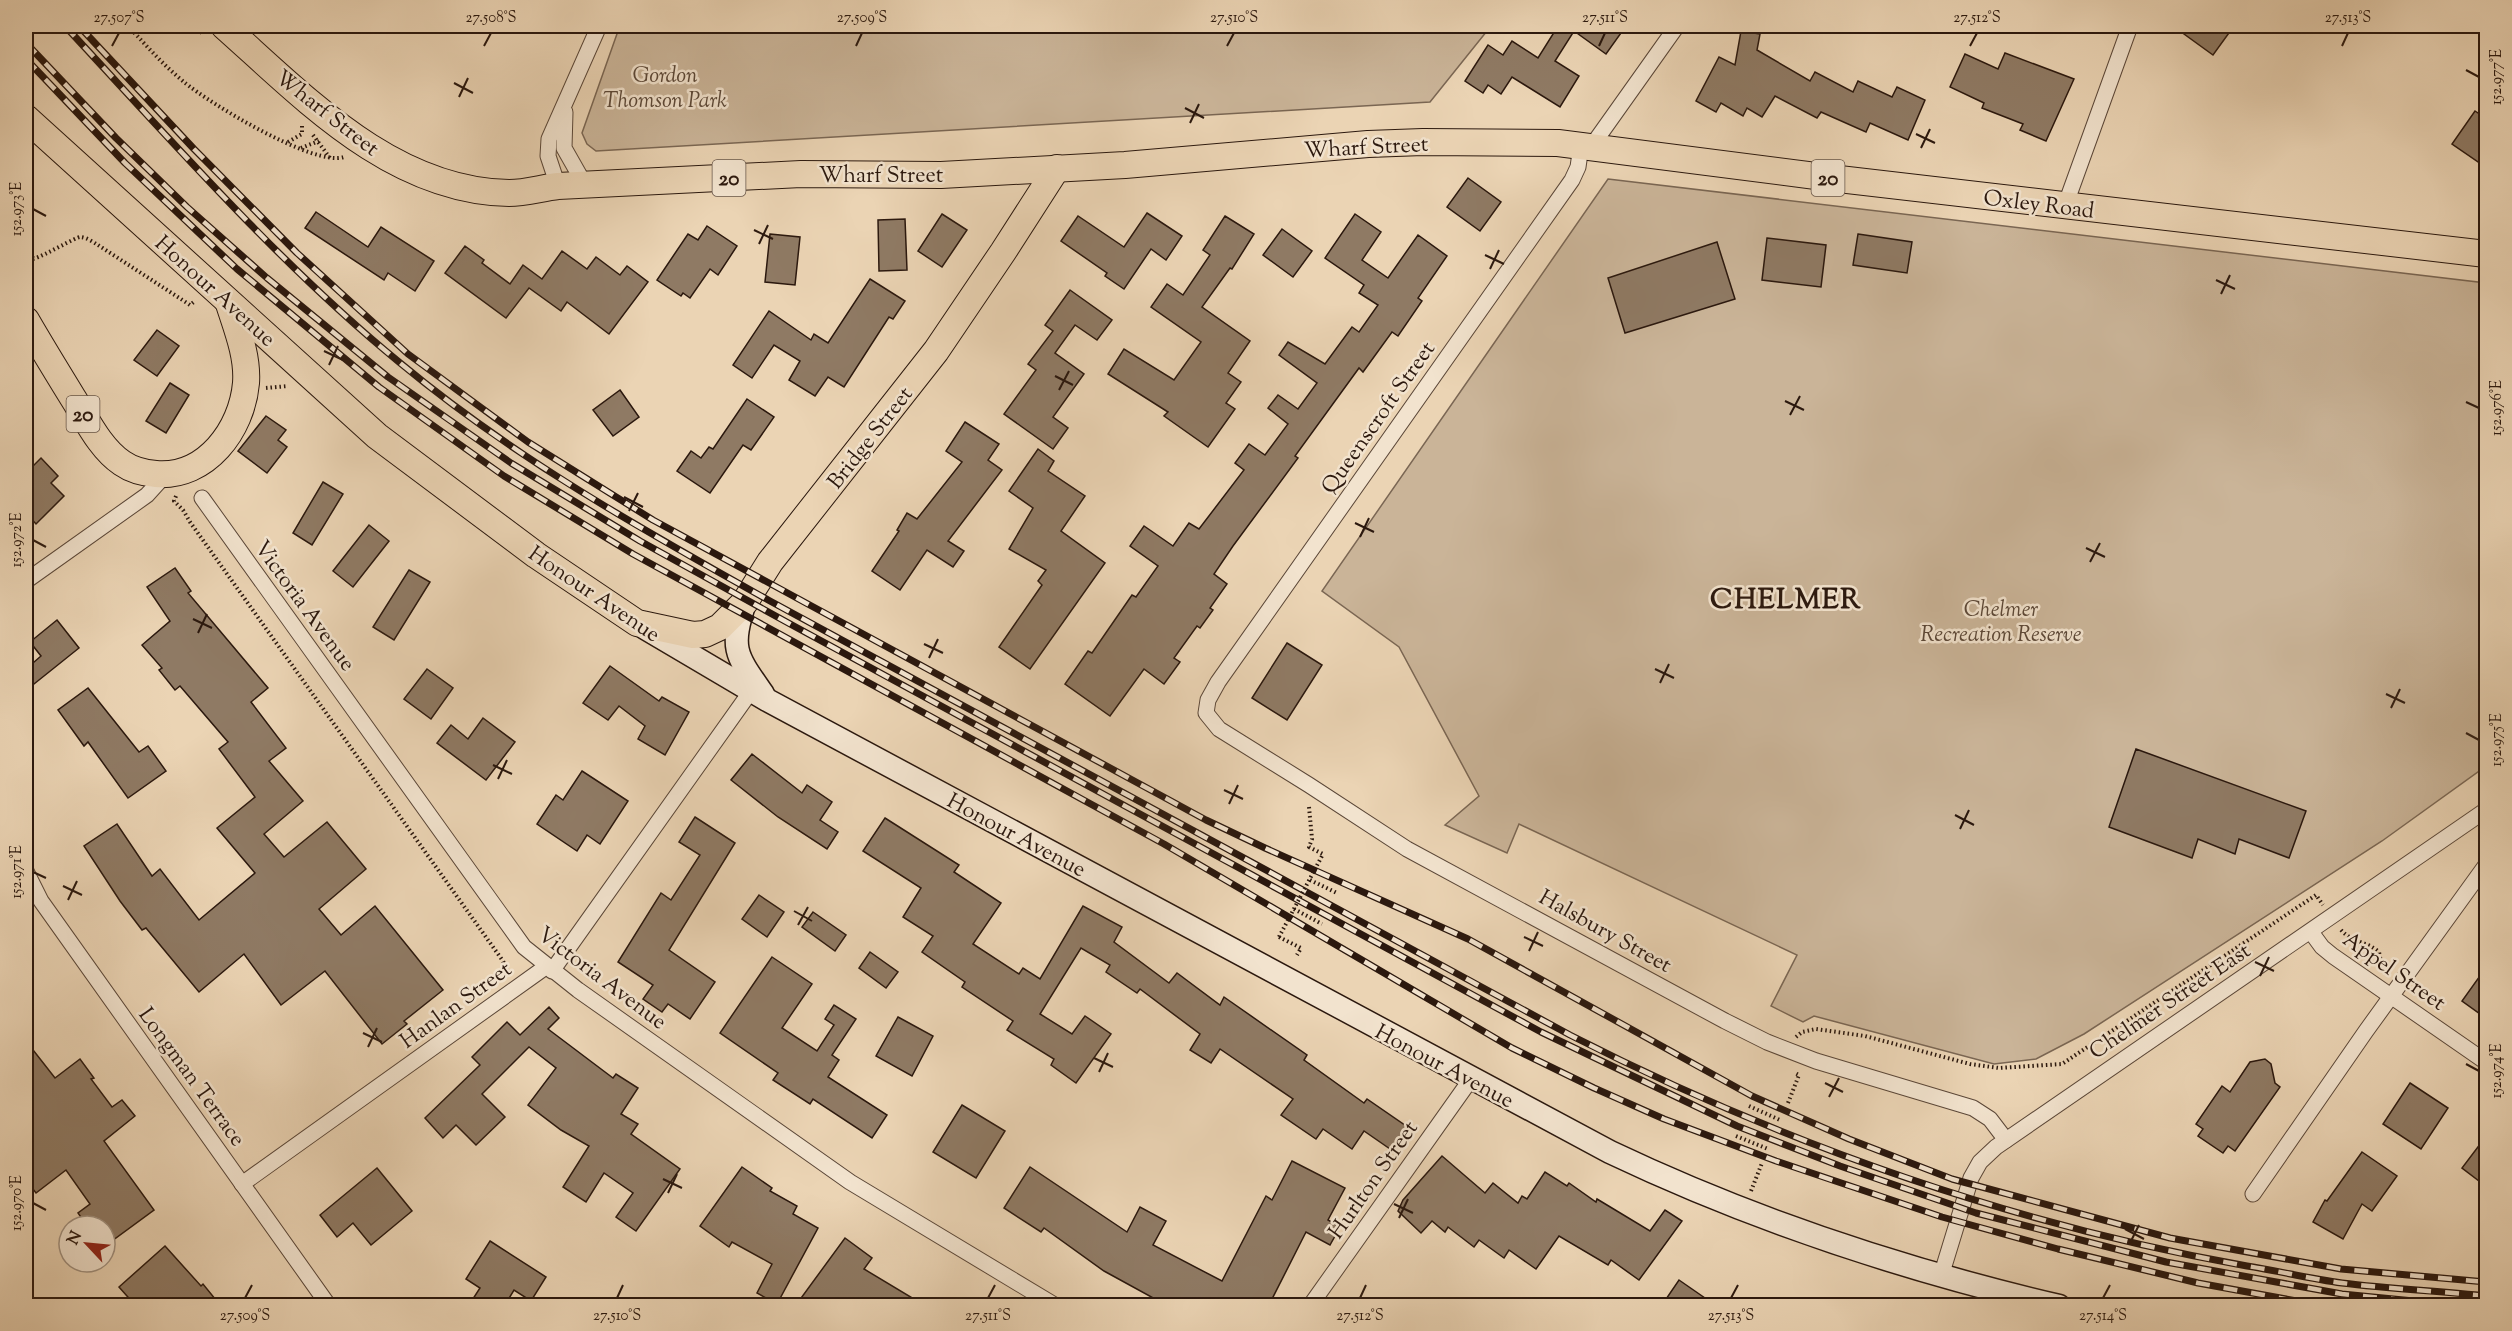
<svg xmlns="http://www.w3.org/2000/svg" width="2512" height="1331" font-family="'Sorts Mill Goudy',serif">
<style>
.green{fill:#cab498;stroke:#7a6653;stroke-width:1.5}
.building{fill:#8f7a64;stroke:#2b180e;stroke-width:1.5}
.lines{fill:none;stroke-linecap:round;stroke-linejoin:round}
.minor-casing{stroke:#5b4738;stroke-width:17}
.secondary-casing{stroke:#2b180e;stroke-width:25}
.primary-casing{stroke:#2b180e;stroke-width:28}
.path{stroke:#2b180e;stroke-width:4;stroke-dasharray:1.5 3;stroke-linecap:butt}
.minor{stroke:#f2e3ce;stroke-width:15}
.secondary{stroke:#f2e3ce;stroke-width:22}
.primary{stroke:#ebd4b4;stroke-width:26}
.rail-casing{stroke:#2b180e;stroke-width:7}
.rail{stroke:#f2e3ce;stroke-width:4.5;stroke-dasharray:14;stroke-linecap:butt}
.path-bridge{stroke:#2b180e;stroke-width:4;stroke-dasharray:1.5 3;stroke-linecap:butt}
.ticks{fill:none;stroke:#2b180e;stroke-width:2}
.labels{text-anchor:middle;stroke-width:5;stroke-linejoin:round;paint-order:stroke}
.shield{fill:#f2e3ce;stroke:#675548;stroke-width:1.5}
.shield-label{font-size:21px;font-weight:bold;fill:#2b180e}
.park-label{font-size:22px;font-style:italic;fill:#5b4737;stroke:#f2e3ce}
.street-label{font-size:22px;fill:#2b180e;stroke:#f2e3ce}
.district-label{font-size:28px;font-weight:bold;letter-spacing:1.5px;fill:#2b180e;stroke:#f2e3ce}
.neatline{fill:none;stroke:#2b180e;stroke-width:2}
.ticks-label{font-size:15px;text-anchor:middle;fill:#2b180e}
</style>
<rect width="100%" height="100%" fill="#ebd4b4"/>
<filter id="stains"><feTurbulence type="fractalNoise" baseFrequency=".00333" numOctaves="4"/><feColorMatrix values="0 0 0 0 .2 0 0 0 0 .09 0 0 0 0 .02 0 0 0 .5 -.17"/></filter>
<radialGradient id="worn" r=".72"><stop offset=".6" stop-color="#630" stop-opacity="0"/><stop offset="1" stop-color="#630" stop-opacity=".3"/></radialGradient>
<g class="green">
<polygon points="627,26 1491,26 1430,102 596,151 587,144 582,133 618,31"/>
<polygon points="1608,179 2486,283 2486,766 2382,841 2084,1034 2036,1059 1994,1064 1814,1016 1803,1022 1771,1006 1797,955 1519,824 1507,853 1445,825 1479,796 1399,647 1322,591"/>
</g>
<g class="building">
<polygon points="1558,26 1611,26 1621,33 1606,54 1574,31 1555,61 1579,76 1560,107 1512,77 1501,94 1488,85 1483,93 1465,81 1488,45 1503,55 1512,41 1538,58"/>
<polygon points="2173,26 2234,26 2213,55"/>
<polygon points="1741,31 1760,34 1757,50 1810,81 1815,72 1853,92 1858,81 1892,97 1897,87 1925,100 1908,140 1870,123 1866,132 1821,112 1817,118 1775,96 1762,117 1747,108 1743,116 1721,103 1716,112 1696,101 1719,57 1735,65"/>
<polygon points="2005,53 2074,79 2046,141 2020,130 2023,124 1982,108 1984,103 1950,87 1965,54 1998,69"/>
<polygon points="2475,111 2487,119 2487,168 2452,144"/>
<polygon points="1468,178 1501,202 1480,231 1447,207"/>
<polygon points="316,212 368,247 381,227 434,261 415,291 388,273 384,280 305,228"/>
<polygon points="1147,213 1182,236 1166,260 1151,249 1124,289 1105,276 1107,273 1061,241 1078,216 1124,247"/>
<polygon points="942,214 967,230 942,267 918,251"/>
<polygon points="1355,214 1381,232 1362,260 1388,278 1418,235 1447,256 1418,298 1422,301 1398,336 1392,332 1363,372 1359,368 1295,456 1298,458 1233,546 1214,574 1227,584 1210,608 1213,610 1200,628 1197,626 1174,658 1180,662 1164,684 1144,669 1110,716 1065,684 1088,651 1092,653 1132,595 1136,597 1158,566 1130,546 1144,526 1173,546 1189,523 1199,529 1244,470 1235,463 1249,444 1265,455 1288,424 1268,408 1278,395 1298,409 1317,383 1279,355 1288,342 1325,364 1352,327 1359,332 1378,305 1359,293 1364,285 1325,258"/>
<polygon points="1225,216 1254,234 1232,269 1230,268 1202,307 1250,341 1228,373 1241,382 1226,403 1235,409 1208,447 1164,416 1168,412 1108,374 1124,349 1174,380 1201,342 1151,307 1167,284 1183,295 1210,255 1203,250"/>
<polygon points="905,219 907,270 879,271 878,220"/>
<polygon points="707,226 737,246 718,275 710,269 690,298 683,293 681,296 657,280 688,234 698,240"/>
<polygon points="1282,229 1312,251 1293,277 1263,255"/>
<polygon points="770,234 800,237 795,285 765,282"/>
<polygon points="1858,234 1912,242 1907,273 1853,265"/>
<polygon points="1767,238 1826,245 1821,287 1762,280"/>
<polygon points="1717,242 1735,299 1625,333 1608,278"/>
<polygon points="465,246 484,260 482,263 510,284 523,265 542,279 562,251 587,269 596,257 620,275 627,266 648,282 609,334 567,302 561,311 529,288 506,318 445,273"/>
<polygon points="870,279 905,301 893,319 889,317 844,387 828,377 815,396 789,380 800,361 774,345 752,378 733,365 769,311 811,340 814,334 828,343"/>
<polygon points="1070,290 1112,320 1097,340 1075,325 1055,353 1084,374 1053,417 1068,428 1053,449 1004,414 1036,370 1028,364 1053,331 1045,325"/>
<polygon points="157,330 179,346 157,376 134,360"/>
<polygon points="170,383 189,395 166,433 146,421"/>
<polygon points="620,390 639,417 613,436 593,410"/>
<polygon points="747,399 774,417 751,450 743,445 710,493 677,471 691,451 701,458 709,447 713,449"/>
<polygon points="266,416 286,430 278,440 287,447 267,473 238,451"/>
<polygon points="965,422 999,444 988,460 1002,470 948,541 964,551 953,567 927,550 900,590 872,571 899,531 897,530 907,513 917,519 962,462 946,451"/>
<polygon points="1038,449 1054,461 1048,471 1085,496 1061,531 1105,563 1030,669 999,647 1042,585 1038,581 1046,570 1009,549 1033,508 1009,491"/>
<polygon points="41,458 58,476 51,483 64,496 36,524 26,513 26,473"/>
<polygon points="323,482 343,494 312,545 293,533"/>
<polygon points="369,525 389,541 353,587 333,571"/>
<polygon points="175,568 191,591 188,593 268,688 251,702 286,748 269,761 303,801 264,834 284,857 327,822 366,869 319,909 341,935 375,906 443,990 404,1021 407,1024 382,1044 325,971 281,1005 244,954 199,992 146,928 142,930 120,901 84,846 117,824 152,876 160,869 199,920 255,873 217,828 255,797 219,749 228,742 180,686 175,690 159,670 162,668 142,645 170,621 147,587"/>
<polygon points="409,570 430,582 394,640 373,627"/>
<polygon points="57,620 79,648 34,684 26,673 26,669 41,656 30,642"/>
<polygon points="1287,643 1322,665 1287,720 1252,698"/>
<polygon points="610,666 659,701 662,697 689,712 665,755 638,739 645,726 619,706 608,720 583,703"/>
<polygon points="427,669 453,688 431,719 404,699"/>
<polygon points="88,688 139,752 148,746 166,771 128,798 88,742 84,746 58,710"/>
<polygon points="483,718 515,742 486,780 437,743 451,725 468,739"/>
<polygon points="2136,749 2306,811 2289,858 2239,839 2235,854 2198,839 2192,858 2109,827"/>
<polygon points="752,754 802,793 807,785 832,802 820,820 838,832 827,849 778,817 731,780"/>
<polygon points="582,771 628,801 600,844 587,835 577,851 537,824 556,795 563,800"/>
<polygon points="695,817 735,843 669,950 715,982 690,1019 668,1004 662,1012 643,999 653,985 618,962 661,893 671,900 700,855 679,842"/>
<polygon points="885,818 959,865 954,872 1001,903 973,944 1019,974 1023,968 1040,979 1083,906 1122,927 1114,942 1169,983 1177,973 1220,1005 1224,997 1307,1055 1304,1060 1364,1103 1367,1099 1409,1128 1393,1151 1364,1131 1352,1149 1323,1129 1316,1139 1281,1115 1293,1099 1220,1049 1211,1063 1190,1050 1200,1034 1140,989 1137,993 1106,972 1110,965 1081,948 1040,1014 1072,1034 1085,1016 1111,1034 1076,1083 1051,1065 1054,1059 1007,1030 1013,1021 962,987 965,982 922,952 933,936 903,917 921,888 863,851"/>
<polygon points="759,895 784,912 767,937 742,919"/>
<polygon points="813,912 846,935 835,951 802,927"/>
<polygon points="870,952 898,972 886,988 859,968"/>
<polygon points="772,957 812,984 782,1028 817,1051 834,1025 825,1019 834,1005 856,1019 832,1055 839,1060 828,1077 887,1115 872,1138 813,1099 810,1104 773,1080 778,1073 720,1033"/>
<polygon points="2487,966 2487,1019 2462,1001"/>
<polygon points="549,1007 559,1018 548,1029 613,1078 616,1074 638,1088 621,1114 638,1124 631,1134 680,1169 636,1231 616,1217 633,1193 604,1173 586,1202 563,1187 589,1146 561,1130 528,1105 556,1068 529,1047 482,1094 505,1117 476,1145 456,1125 443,1138 425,1118 480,1065 472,1057 507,1022 520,1035"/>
<polygon points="898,1017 933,1036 912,1076 876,1056"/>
<polygon points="26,1041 55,1078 80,1059 94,1078 91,1079 112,1107 122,1100 135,1116 104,1141 154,1210 105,1246 105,1226 87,1226 78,1213 90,1204 66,1170 36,1193 26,1180"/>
<polygon points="2265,1059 2271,1064 2275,1083 2280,1087 2235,1151 2228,1146 2223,1153 2198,1136 2203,1129 2196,1124 2222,1086 2230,1092 2250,1062"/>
<polygon points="2410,1083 2448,1108 2421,1149 2383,1124"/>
<polygon points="962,1105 1005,1131 976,1178 933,1152"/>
<polygon points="2487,1135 2487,1172 2479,1181 2462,1168"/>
<polygon points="2362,1152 2397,1176 2372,1211 2362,1204 2343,1239 2313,1222 2325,1200 2327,1201"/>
<polygon points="1442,1156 1485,1193 1493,1183 1518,1203 1522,1196 1527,1199 1545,1172 1567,1186 1569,1183 1596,1202 1597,1199 1650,1231 1665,1210 1682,1221 1639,1280 1611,1260 1608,1265 1559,1236 1536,1269 1509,1250 1504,1258 1479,1240 1474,1247 1448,1227 1445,1232 1432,1221 1421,1233 1398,1211 1403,1200"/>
<polygon points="1292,1161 1345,1188 1328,1220 1340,1227 1330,1245 1306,1232 1269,1305 1154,1305 1157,1300 1104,1271 1044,1228 1041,1232 1004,1208 1030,1167 1127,1232 1140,1207 1166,1221 1153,1245 1222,1281 1266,1196 1272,1200"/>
<polygon points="742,1167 772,1188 770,1191 797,1206 793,1214 818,1228 777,1304 757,1293 772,1264 732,1242 729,1247 700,1226"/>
<polygon points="377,1168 412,1211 371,1245 353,1223 337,1237 320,1215"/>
<polygon points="845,1238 872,1258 864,1269 924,1305 796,1305"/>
<polygon points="490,1241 546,1277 531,1301 514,1290 505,1305 469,1305 480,1288 466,1279"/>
<polygon points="165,1246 201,1286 203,1284 220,1305 135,1305 119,1287"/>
<polygon points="1679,1280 1715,1305 1662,1305"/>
</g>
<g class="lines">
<defs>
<g id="minor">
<polyline points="565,112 564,148 585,185"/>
<polyline points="1581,146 1578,167 1572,180 1218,682 1208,700 1206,713 1219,729 1309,785 1407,849 1725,1021 1767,1042 1816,1061 1973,1108 1990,1119 2006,1140"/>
<polyline points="1591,147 1677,26"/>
<polyline points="558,186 548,156 549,139 599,26"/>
<polyline points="2065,206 2130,26"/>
<polyline points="202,498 524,947 578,990 850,1182 1056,1306"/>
<polyline points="26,581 147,495 166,474"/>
<polyline points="26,871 41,901 329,1306"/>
<polyline points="2311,932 2322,947 2333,956 2486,1062"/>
<polyline points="552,971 751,691"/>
<polyline points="242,1184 547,966"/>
<polyline points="2253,1194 2366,1031 2486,865"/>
<polyline points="1941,1276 1971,1178 1980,1162 1996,1147 2486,810"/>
<polyline points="1310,1306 1471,1079"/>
</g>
<g id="secondary">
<path d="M 745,602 C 730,649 735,654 763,694"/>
<path d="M 645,628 L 767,700 L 1610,1152 C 1753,1220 1905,1270 2059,1306"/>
</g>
<g id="primary">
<path d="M 224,26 C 305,98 392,191 509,193 C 526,193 541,188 558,186 L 801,174 L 941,175 L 1125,165 L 1368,144 L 1423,142 L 1558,143 L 1839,179 L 2486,254"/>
<polyline points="26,118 377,436 536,555 637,623 693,635 705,634 720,627 745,602 770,562 936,351 1003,252 1057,168"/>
<path d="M 26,320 C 41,346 57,372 73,398 C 87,420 100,448 122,463 C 132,470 144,473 156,474 C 206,478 242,430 246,383 C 248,356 237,329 229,304"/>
</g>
</defs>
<use href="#minor" class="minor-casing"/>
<use href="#secondary" class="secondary-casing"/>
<use href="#primary" class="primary-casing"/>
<g class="path">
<path d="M 128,26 C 146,45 163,65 184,82 C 209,103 314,167 344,157"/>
<polyline points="194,26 202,33"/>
<polyline points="26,31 32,26"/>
<polyline points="313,135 330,158"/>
<polyline points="288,142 302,134 302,126"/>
<polyline points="301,148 319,141"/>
<polyline points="26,245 31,251 33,259 26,272"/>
<path d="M 33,259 C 44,256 76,237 80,237 C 86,237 93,242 98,245 L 187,303 L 190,305 L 195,301"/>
<polyline points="266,388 288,386"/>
<polyline points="176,496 174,501 183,510 190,522 503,961 508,972"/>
<polyline points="1309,807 1312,839 1309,847 1323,854"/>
<polyline points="1310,880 1337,893"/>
<polyline points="1294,909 1322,924"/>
<path d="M 2341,930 C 2354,944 2367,941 2379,952 L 2381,962 L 2379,968"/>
<polyline points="1279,937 1301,948 1297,955"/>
<polyline points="1796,1037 1802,1032 1816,1029 1865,1036 1970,1064 1999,1068 2062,1064 2316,895 2323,905"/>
<polyline points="1788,1103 1799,1075 1795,1073"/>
<polyline points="1749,1106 1780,1120"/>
<polyline points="1736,1136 1768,1149"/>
<polyline points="1751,1191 1762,1163"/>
</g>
<use href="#minor" class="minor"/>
<use href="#secondary" class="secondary"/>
<use href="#primary" class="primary"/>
<defs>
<g id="rail">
<path d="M 65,26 C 172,141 277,262 399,362 C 513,457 641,529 770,601 L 1570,1035 C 1784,1144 2011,1224 2247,1266 C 2279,1271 2311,1279 2342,1283 C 2390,1289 2439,1291 2486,1296"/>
<polyline points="79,26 194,149 297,253 408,354 528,442 653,520 1206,820 1265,848 1468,939 1752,1096 1849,1139 1952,1179 2170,1238 2341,1269 2486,1282"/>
<polyline points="26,43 116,138 187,207 267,278 388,377 511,463 640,541 792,625 1541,1032 1737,1126 1840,1166 1976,1213 2166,1262 2342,1294 2465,1306"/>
<polyline points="26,59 125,163 237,269 379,387 504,476 633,554 1164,844 1512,1048 1594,1088 1664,1119 1776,1161 1942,1217 2058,1249 2198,1283 2324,1306"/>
</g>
</defs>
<use href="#rail" class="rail-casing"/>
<use href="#rail" class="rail"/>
<polyline class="path-bridge" points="1279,937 1323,854"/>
</g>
<path class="ticks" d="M 112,46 L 119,33M 484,46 L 491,33M 856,46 L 862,33M 1227,46 L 1234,33M 1599,46 L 1605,33M 1970,46 L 1977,33M 2342,46 L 2348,33M 2466,70 L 2479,77M 454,83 L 473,93M 459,97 L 468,78M 1185,108 L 1204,118M 1190,123 L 1199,104M 1916,134 L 1935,143M 1921,148 L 1930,129M 33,209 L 46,216M 754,230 L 773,239M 759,244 L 768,225M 1485,255 L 1504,264M 1490,269 L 1499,250M 2216,280 L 2235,289M 2221,294 L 2230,275M 324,351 L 343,360M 329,365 L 338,346M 1055,376 L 1073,385M 1059,390 L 1069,371M 1785,401 L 1804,410M 2466,402 L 2479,408M 1790,415 L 1800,396M 624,497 L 643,507M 629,511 L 638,493M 1355,523 L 1374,532M 1360,537 L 1369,518M 33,540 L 46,547M 2086,548 L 2105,557M 2090,562 L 2100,543M 193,619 L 212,628M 198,633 L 207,614M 924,644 L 943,653M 929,658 L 938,639M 1655,669 L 1674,678M 1660,683 L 1669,664M 2386,694 L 2405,703M 2391,708 L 2400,689M 2466,733 L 2479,740M 493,765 L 512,774M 498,779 L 507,760M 1224,790 L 1243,799M 1229,804 L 1238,785M 1955,815 L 1974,825M 1960,829 L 1969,810M 33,872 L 46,878M 63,886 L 82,895M 68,900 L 77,881M 794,911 L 812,921M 798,925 L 808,907M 1524,937 L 1543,946M 1529,951 L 1538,932M 2255,962 L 2274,971M 2260,976 L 2269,957M 363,1033 L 382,1042M 368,1047 L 377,1028M 1094,1058 L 1113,1067M 2466,1064 L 2479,1071M 1099,1072 L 1108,1053M 1825,1083 L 1843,1092M 1829,1097 L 1839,1078M 663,1179 L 682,1188M 668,1193 L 677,1174M 33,1203 L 46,1210M 1394,1204 L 1413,1213M 1399,1218 L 1408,1199M 2125,1229 L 2144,1239M 2130,1243 L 2139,1225M 245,1298 L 252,1285M 617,1298 L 623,1285M 988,1298 L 995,1285M 1360,1298 L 1366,1285M 1731,1298 L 1738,1285M 2103,1298 L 2110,1285"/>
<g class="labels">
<g class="shield">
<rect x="712.5" y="160" width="33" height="36" rx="4.5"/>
<rect x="1811.5" y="160" width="33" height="36" rx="4.5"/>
<rect x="66.5" y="396" width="33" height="36" rx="4.5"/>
</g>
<g class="shield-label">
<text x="729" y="185">20</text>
<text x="1828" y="185">20</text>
<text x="83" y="421">20</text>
</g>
<g class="park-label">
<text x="665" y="82">Gordon<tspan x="665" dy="25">Thomson Park</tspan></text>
<text x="2001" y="616">Chelmer<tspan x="2001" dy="25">Recreation Reserve</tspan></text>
</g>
<g class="street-label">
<text transform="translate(328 112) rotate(38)" y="8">Wharf Street</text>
<text transform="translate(1366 146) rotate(-3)" y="8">Wharf Street</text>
<text x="881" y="182">Wharf Street</text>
<text transform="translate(2039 203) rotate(7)" y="8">Oxley Road</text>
<text transform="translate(216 290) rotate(42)" y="8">Honour Avenue</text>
<text transform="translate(1377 417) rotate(-55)" y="8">Queenscroft Street</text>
<text transform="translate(869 437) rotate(-52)" y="8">Bridge Street</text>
<text transform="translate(595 593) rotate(34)" y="8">Honour Avenue</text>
<text transform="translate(306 605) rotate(54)" y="8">Victoria Avenue</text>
<text transform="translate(1017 834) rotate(28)" y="8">Honour Avenue</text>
<text transform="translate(1606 930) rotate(29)" y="8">Halsbury Street</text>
<text transform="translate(2395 970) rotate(35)" y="8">Appel Street</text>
<text transform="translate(603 977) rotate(37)" y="8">Victoria Avenue</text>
<text transform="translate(2169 1000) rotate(-34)" y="8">Chelmer Street East</text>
<text transform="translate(455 1004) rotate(-36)" y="8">Hanlan Street</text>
<text transform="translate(1445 1065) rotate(28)" y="8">Honour Avenue</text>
<text transform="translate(193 1076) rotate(54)" y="8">Longman Terrace</text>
<text transform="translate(1372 1179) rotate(-55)" y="8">Hurlton Street</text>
</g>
<g class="district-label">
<text x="1786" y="608">CHELMER</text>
</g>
</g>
<rect width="2512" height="1331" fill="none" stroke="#ebd4b4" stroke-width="66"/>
<g transform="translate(87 1244) rotate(296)"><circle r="28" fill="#f2e3ce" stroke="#a29281" stroke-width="1.5"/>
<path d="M0-4.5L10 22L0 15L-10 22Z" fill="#8f2418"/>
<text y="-9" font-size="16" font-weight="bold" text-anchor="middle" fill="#2b180e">N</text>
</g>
<rect x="33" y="33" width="2446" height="1265" class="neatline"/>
<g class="ticks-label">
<text x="119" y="22">27.507°S</text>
<text x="491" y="22">27.508°S</text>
<text x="862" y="22">27.509°S</text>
<text x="1234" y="22">27.510°S</text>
<text x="1605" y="22">27.511°S</text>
<text x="1977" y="22">27.512°S</text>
<text x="2348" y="22">27.513°S</text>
<text transform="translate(2496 77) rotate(-90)" y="5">152.977°E</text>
<text transform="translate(16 209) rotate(-90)" y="5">152.973°E</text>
<text transform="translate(2496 408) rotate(-90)" y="5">152.976°E</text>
<text transform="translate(16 540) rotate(-90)" y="5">152.972°E</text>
<text transform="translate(2496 740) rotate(-90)" y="5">152.975°E</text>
<text transform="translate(16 872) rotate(-90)" y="5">152.971°E</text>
<text transform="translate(2496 1071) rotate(-90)" y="5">152.974°E</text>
<text transform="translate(16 1203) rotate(-90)" y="5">152.970°E</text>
<text x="245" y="1320">27.509°S</text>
<text x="617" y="1320">27.510°S</text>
<text x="988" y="1320">27.511°S</text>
<text x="1360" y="1320">27.512°S</text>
<text x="1731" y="1320">27.513°S</text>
<text x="2103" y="1320">27.514°S</text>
</g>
<rect width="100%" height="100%" filter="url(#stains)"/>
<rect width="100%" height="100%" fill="url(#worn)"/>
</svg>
